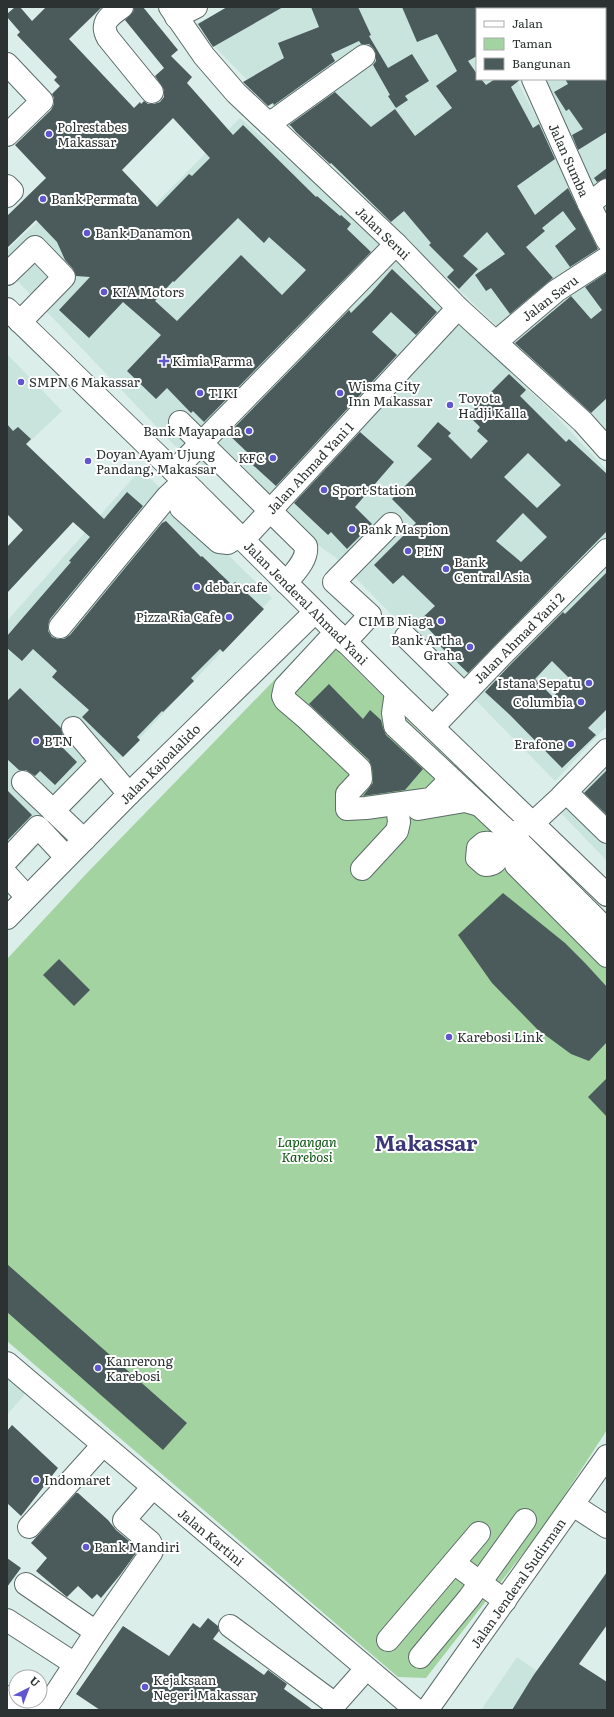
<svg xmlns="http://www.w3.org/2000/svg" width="614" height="1717" font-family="Literata,serif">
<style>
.built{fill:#c9e3dd}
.green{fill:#a3d3a0}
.building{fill:#4b5b5c;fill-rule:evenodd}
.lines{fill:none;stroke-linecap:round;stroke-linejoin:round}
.minor-casing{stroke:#5c6c69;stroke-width:24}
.major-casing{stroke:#5c6c69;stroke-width:24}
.highway-casing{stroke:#5c6c69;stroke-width:24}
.minor{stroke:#fff;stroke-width:22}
.major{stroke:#fff;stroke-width:22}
.highway{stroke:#fff;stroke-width:22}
.poi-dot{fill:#6057d0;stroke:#fff;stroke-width:1.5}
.labels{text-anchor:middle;stroke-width:4;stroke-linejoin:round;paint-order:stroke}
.poi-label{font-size:13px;fill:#2b3231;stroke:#fff;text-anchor:start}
.street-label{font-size:13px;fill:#2b3231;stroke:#fff}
.park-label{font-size:13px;font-style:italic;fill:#08520d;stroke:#fff}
.town-label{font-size:21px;font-weight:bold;fill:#3b3975;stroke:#fff}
</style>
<rect width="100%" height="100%" fill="#dceeea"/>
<g class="built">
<polygon points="231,7 477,7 477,79 516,79 607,251 607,432 380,214 193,25"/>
<polygon points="518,7 607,7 607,224 543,79 605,79 605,9 515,9"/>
<polygon points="240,118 344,209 413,279 552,412 607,470 607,726 555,781 335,557 174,445 7,270 7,250 90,174 137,223"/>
<polygon points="7,354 62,411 7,463"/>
<polygon points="141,469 272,598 7,879 7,621"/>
<polygon points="607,767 607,861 559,811"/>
<polygon points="7,1378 26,1393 7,1415"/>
<polygon points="517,1657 592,1710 481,1710"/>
</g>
<polygon class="green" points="317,636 328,642 607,917 607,1430 543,1528 426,1678 398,1677 7,1341 7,959 87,873"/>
<g class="building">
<path d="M 15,7 L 20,7 L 32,21 L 46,7 L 102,7 L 69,39 L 134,108 L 140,102 L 141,104 L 144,101 L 148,104 L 154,104 L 160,102 L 164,97 L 164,90 L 155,76 L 164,68 L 125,20 L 133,12 L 134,7 L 143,7 L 178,50 L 171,56 L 192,77 L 187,83 L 233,135 L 243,125 L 316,197 L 317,196 L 340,216 L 341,215 L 351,224 L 347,229 L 371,252 L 204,422 L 193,411 L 191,413 L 167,388 L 156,399 L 127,371 L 161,335 L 123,302 L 89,338 L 59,310 L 90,277 L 76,276 L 73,269 L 65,260 L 57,242 L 36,220 L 7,248 L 7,216 L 46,178 L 15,145 L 51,110 L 54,104 L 54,98 L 52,94 L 60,86 L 54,80 L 57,77 L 17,35 L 20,32 L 7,17 L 7,14 ZM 173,118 L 210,158 L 192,176 L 189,174 L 157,207 L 122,170 ZM 238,218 L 264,243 L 269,237 L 306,270 L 282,295 L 241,255 L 177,321 L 155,301 L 173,281 L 174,282 Z"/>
<polygon points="227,7 283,7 213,47 198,24"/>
<polygon points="311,7 358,7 371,35 369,36 388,68 412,54 429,81 405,96 408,100 396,108 388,96 390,95 373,65 376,61 376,55 374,49 369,44 361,44 359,41 331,54 335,61 274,105 273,103 268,106 243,82 284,58 278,43 319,27"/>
<polygon points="402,7 477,7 477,56 468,61 477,74 477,79 481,79 486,85 495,79 521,79 511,87 533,128 539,124 555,159 517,186 535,215 568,188 598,249 570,267 555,246 576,229 563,211 542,228 545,231 526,247 553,278 510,314 491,288 486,291 475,275 505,254 487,232 463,256 478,269 459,289 447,277 454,270 429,245 431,243 404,211 391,222 331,163 330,164 296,132 291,126 289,125 335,92 371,127 395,109 415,136 452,108 436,86 457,71 437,34 417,42"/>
<polygon points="565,79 607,79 607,132 578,150 572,135 583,129 569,109 566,111 554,92 568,84"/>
<polygon points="607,168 607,178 597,182 594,178"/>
<polygon points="392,269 437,312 416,335 391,312 372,332 397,355 276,486 244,457 248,453 228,434 349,310 351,313 371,293"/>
<polygon points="606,273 607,398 591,413 515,343 571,296 591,319 602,310 585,287"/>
<path d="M 509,374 L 526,390 L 520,396 L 566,442 L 569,439 L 607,474 L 607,531 L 468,673 L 440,646 L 443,644 L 420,620 L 435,606 L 403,575 L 393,584 L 374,565 L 416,523 L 392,499 L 432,459 L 417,446 L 438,422 L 451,433 L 448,436 L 471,459 L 488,441 L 477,431 L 480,427 L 468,415 ZM 528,453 L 561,485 L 537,508 L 504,477 ZM 523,513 L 547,537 L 521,562 L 496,541 Z"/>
<polygon points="7,424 13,431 18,427 31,439 26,444 104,519 127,492 143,506 50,619 48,625 48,631 52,637 58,639 64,639 70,635 162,523 166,521 201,557 202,556 232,585 235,582 264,609 223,652 220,649 191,678 194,681 163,712 162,711 137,737 140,740 123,757 82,717 89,710 52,677 57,671 33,649 22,661 7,648 7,636 71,562 69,561 90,537 73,522 7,593 7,547 23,530 7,514"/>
<polygon points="360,432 394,462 355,507 372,524 347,549 331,532 328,535 294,503"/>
<path d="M 607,572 L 607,709 L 588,728 L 596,735 L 562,768 L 510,715 L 485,692 L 511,664 L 563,612 L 565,614 ZM 552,661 L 570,679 L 553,697 L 535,679 Z"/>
<polygon points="329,684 363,719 370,710 381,720 383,728 386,735 423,769 405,790 363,796 373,783 372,768 369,760 309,704"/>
<polygon points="20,688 61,728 63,736 67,740 61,746 77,762 55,785 40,771 35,776 26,770 19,770 7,759 7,701"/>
<polygon points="607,770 607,815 584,793"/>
<polygon points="7,790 32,815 7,841"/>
<polygon points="503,893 565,943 585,963 607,987 607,1042 589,1061 571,1054 537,1029 492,983 458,935"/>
<polygon points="59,959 90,990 74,1006 43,975"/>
<polygon points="607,1078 607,1117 588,1097"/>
<polygon points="7,1264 187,1423 163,1450 7,1312"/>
<polygon points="12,1425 58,1468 21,1516 7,1503 7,1431"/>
<polygon points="76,1493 78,1493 108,1520 116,1530 139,1549 120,1575 101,1598 97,1594 92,1599 78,1586 67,1597 36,1571 47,1558 31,1543"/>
<polygon points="7,1558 21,1568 7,1587"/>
<polygon points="607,1572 607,1625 579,1664 607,1682 607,1710 512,1710 533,1676"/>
<polygon points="208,1618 218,1626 219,1631 213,1639 264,1675 268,1670 287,1684 284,1689 313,1710 100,1710 76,1694 123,1626 169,1656 193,1623 200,1628"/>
</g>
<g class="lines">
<defs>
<g id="minor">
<path d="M 122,7 C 110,16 99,22 108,38 L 152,92"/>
<polyline points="170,7 204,56 236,93 396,244 458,308 583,422 607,449"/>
<polyline points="501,7 502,9"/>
<polyline points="176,17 196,7"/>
<polyline points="7,64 42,101 7,135"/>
<polyline points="533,79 589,204 607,240"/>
<polyline points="269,124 364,56"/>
<polyline points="7,186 12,191 7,196"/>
<polyline points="589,204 607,190"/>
<polyline points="7,274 35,247 64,277 20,322"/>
<polyline points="496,342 556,291 607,258"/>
<path d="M 180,422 L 306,546 C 308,560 294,573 286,583"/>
<polyline points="174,471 396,244"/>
<path d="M 194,491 C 187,496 179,498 181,508 L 219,542 L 228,543 L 239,536"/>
<polyline points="243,540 458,308"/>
<polyline points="60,627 167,497 184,481"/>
<polyline points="336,632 285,687 283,696 285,700 305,717 360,769 361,779 347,794 347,809 366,808 431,799 444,786 448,776"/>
<polyline points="406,637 464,694"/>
<polyline points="345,642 370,615 334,582 391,524"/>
<polyline points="396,692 393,713 395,726 517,840 607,930"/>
<polyline points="433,727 502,655 607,550"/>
<polyline points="73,728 129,794"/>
<polyline points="23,782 84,840"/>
<polyline points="566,792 607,832"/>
<polyline points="418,809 465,801 479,805"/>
<polyline points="53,811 101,762"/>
<polyline points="518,831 516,865 607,956"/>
<path d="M 498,848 L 499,855 C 497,862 493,865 485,865 L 477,858 L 478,848 L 484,843 C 500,840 497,858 517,840"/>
<polyline points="7,860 38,827 66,857"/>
<polyline points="362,869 397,831 399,822 397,804"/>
<polyline points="7,875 27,897"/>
<polyline points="7,918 129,794 315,612"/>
<polyline points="7,1363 416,1710"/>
<polyline points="573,1505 607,1527"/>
<polyline points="29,1527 103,1445"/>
<polyline points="454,1563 505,1601"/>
<polyline points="26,1584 96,1632"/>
<polyline points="7,1620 75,1664"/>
<polyline points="230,1626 335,1704 366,1669"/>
<polyline points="388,1640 479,1533"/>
<polyline points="420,1657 469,1598 525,1520"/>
<polyline points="7,1697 25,1710"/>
<polyline points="45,1710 96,1632 151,1553 153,1548 150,1542 124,1520 153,1487"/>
</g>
<g id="major">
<polyline points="533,823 560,798 607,750"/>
<polyline points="427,1710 607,1456"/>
</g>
<polyline id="highway" points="7,309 184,481 396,692 607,895"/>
</defs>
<use href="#minor" class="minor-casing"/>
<use href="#major" class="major-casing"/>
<use href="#highway" class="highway-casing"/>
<use href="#minor" class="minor"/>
<use href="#major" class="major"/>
<use href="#highway" class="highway"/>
</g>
<g class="poi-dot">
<circle cx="49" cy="134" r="4"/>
<circle cx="43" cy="199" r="4"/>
<circle cx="87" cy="233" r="4"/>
<circle cx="104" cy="292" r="4"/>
<path d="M162 355h4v4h4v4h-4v4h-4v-4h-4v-4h4z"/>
<circle cx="21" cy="382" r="4"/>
<circle cx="200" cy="393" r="4"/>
<circle cx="340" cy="393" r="4"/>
<circle cx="450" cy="405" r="4"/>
<circle cx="249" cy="431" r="4"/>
<circle cx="273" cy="458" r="4"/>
<circle cx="88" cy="461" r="4"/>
<circle cx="324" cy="490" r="4"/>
<circle cx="352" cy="529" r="4"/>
<circle cx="408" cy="551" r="4"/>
<circle cx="446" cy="569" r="4"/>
<circle cx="197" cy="587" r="4"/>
<circle cx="229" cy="617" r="4"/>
<circle cx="441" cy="621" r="4"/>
<circle cx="470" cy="647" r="4"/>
<circle cx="589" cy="683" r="4"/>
<circle cx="581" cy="702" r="4"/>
<circle cx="36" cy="741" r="4"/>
<circle cx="571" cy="744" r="4"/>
<circle cx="449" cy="1037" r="4"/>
<circle cx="98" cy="1368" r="4"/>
<circle cx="36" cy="1480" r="4"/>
<circle cx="86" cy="1547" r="4"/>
<circle cx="145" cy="1687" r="4"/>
</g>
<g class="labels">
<g class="poi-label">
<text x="57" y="132">Polrestabes<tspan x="57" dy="15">Makassar</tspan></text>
<text x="51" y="204">Bank Permata</text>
<text x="95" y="238">Bank Danamon</text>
<text x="112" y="297">KIA Motors</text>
<text x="172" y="366">Kimia Farma</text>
<text x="29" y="387">SMPN 6 Makassar</text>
<text x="348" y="391">Wisma City<tspan x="348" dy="15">Inn Makassar</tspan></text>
<text x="208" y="398">TIKI</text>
<text x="458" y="403">Toyota<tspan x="458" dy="15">Hadji Kalla</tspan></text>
<text x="241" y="436" text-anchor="end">Bank Mayapada</text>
<text x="96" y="459">Doyan Ayam Ujung<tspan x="96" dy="15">Pandang, Makassar</tspan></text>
<text x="265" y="463" text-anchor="end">KFC</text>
<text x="332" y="495">Sport Station</text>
<text x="360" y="534">Bank Maspion</text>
<text x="416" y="556">PLN</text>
<text x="454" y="567">Bank<tspan x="454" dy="15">Central Asia</tspan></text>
<text x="205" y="592">debar cafe</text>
<text x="221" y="622" text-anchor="end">Pizza Ria Cafe</text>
<text x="433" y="626" text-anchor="end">CIMB Niaga</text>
<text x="462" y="645" text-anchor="end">Bank Artha<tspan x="462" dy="15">Graha</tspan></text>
<text x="581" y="688" text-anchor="end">Istana Sepatu</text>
<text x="573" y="707" text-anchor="end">Columbia</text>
<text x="44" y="746">BTN</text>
<text x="563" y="749" text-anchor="end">Erafone</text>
<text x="457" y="1042">Karebosi Link</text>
<text x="106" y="1366">Kanrerong<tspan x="106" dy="15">Karebosi</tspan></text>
<text x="44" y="1485">Indomaret</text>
<text x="94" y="1552">Bank Mandiri</text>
<text x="153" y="1685">Kejaksaan<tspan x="153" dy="15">Negeri Makassar</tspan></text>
</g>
<g class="street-label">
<text transform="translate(569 160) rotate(66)" y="5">Jalan Sumba</text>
<text transform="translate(383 233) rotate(44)" y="5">Jalan Serui</text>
<text transform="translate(550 298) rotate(-37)" y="5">Jalan Savu</text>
<text transform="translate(310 468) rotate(-47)" y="5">Jalan Ahmad Yani 1</text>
<text transform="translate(306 603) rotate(45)" y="5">Jalan Jenderal Ahmad Yani</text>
<text transform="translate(519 638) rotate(-45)" y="5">Jalan Ahmad Yani 2</text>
<text transform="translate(160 764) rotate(-45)" y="5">Jalan Kajoalalido</text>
<text transform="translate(211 1537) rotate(40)" y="5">Jalan Kartini</text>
<text transform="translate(518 1583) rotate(-55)" y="5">Jalan Jenderal Sudirman</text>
</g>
<g class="park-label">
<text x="307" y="1147">Lapangan<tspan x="307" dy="15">Karebosi</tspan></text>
</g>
<g class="town-label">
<text x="426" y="1151">Makassar</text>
</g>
</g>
<rect width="614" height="1717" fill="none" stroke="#2b3231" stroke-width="16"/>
<rect x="476" y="8" width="130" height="72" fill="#ffffff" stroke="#aaadad"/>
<rect x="484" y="21" width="20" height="6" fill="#ffffff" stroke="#aaadad"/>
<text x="512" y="28" font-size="12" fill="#2b3231">Jalan</text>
<rect x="484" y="38" width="20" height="12" fill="#a3d3a0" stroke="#aaadad"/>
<text x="512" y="48" font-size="12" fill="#2b3231">Taman</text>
<rect x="484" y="58" width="20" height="12" fill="#4b5b5c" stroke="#aaadad"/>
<text x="512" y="68" font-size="12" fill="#2b3231">Bangunan</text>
<g transform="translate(28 1689) rotate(42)"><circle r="19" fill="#ffffff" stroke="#aaadad"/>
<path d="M0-3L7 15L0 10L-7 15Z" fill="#6057d0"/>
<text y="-6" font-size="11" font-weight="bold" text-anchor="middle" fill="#2b3231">U</text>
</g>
</svg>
